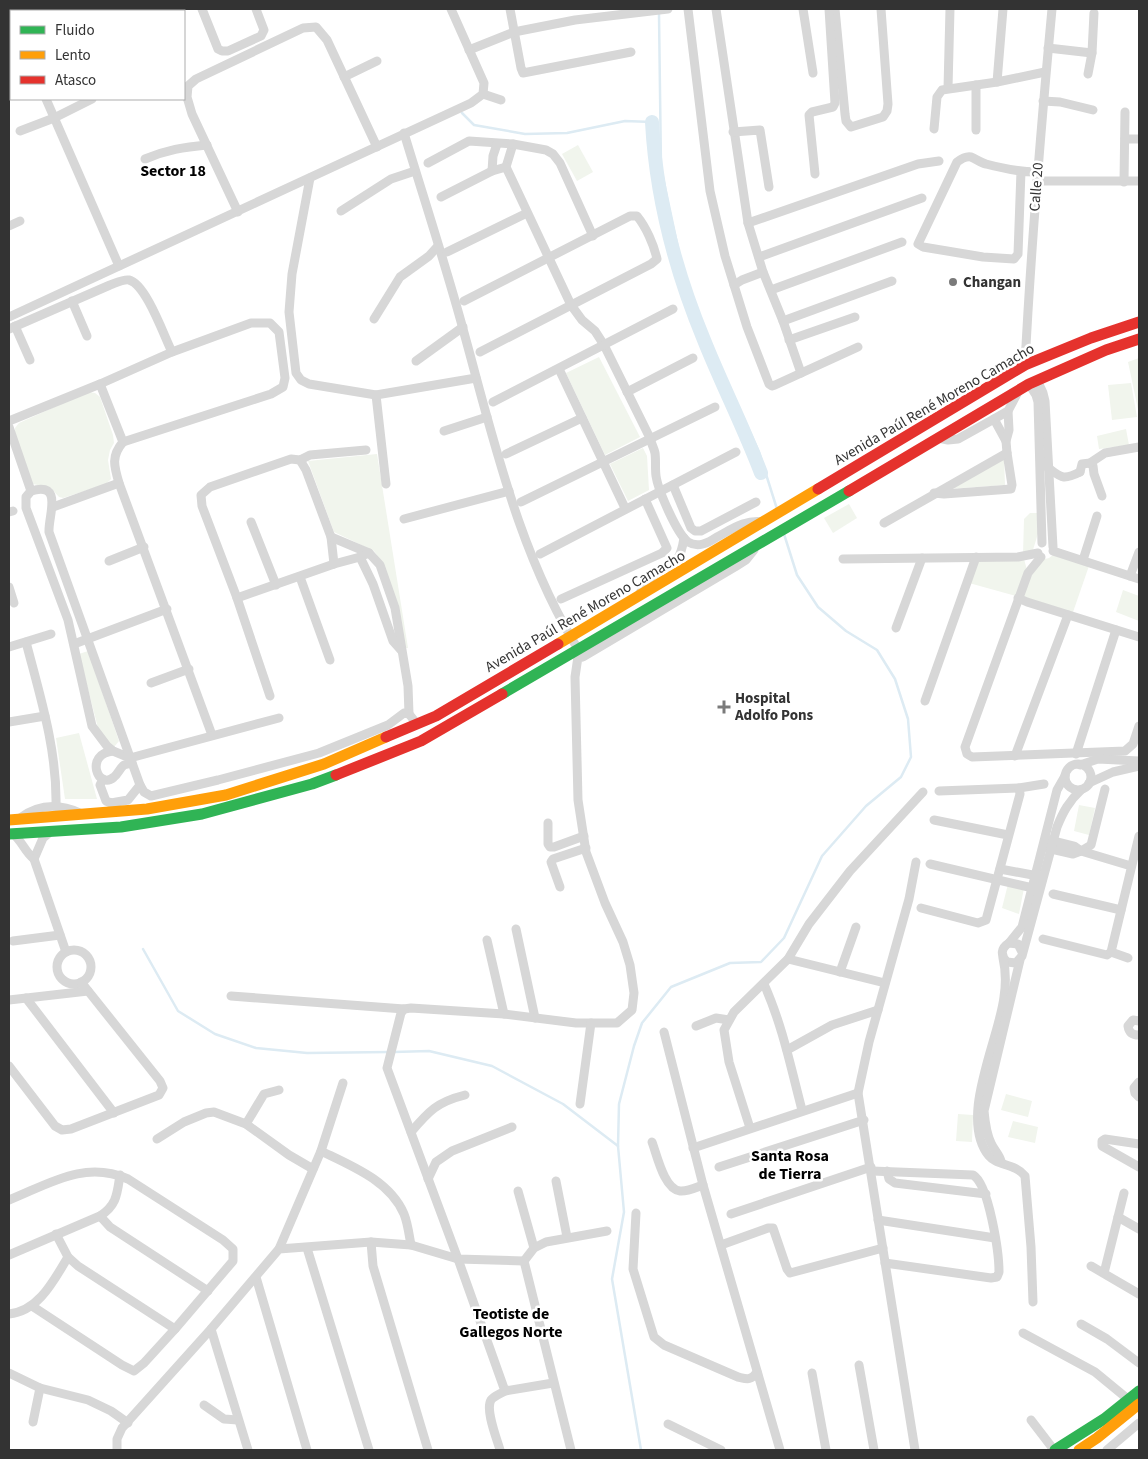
<svg xmlns="http://www.w3.org/2000/svg" width="1148" height="1459" font-family="'Source Sans 3',sans-serif">
<style>
.green{fill:#f1f5ed}
.lines{fill:none;stroke-linecap:round;stroke-linejoin:round}
.stream{stroke:#ddebf3;stroke-width:2.5}
.river{stroke:#ddebf3;stroke-width:14}
.street{stroke:#d7d7d7;stroke-width:9}
.fast{stroke:#30b455;stroke-width:11}
.slow{stroke:#ff9f0a;stroke-width:11}
.jam{stroke:#e5322d;stroke-width:11}
.poi-dot{fill:#7a7a7a;stroke:#fff;stroke-width:2}
.labels{text-anchor:middle;stroke-width:5;stroke-linejoin:round;paint-order:stroke}
.street-label{font-size:15px;fill:#333;stroke:#fff}
.poi-label{font-size:15px;font-weight:bold;fill:#333;stroke:#fff;text-anchor:start}
.neighbourhood-label{font-size:16px;font-weight:bold;fill:#000;stroke:#fff}
</style>
<rect width="100%" height="100%" fill="#fff"/>
<g class="green">
<polygon points="578,145 593,172 577,181 562,154"/>
<polygon points="599,357 640,437 605,455 566,373"/>
<polygon points="1139,358 1139,414 1128,362"/>
<polygon points="1131,383 1137,417 1112,420 1108,385"/>
<polygon points="88,392 95,393 100,397 113,435 114,443 110,450 108,460 111,479 106,484 63,498 59,497 51,488 33,484 15,435 15,428 19,423"/>
<polygon points="1126,429 1129,445 1099,449 1097,436"/>
<polygon points="643,448 647,456 649,490 628,501 610,464"/>
<polygon points="377,454 408,648 404,648 384,565 374,551 334,532 308,461"/>
<polygon points="1004,458 1005,485 948,489"/>
<polygon points="849,504 857,518 833,533 824,518"/>
<polygon points="1030,513 1041,513 1041,524 1032,553 1023,555 1024,519"/>
<path d="M 1054,553 L 1090,563 L 1072,615 L 1028,601 L 1022,592 L 1041,559 C 1048,559 1051,558 1054,553 Z"/>
<polygon points="977,557 1024,559 1027,570 1016,596 969,583"/>
<polygon points="1123,590 1139,596 1139,621 1116,612"/>
<polygon points="88,651 119,741 114,747 103,738 98,728 79,654"/>
<polygon points="79,733 97,799 65,799 56,738"/>
<polygon points="1079,805 1095,808 1089,835 1074,831"/>
<polygon points="1008,884 1024,888 1019,914 1002,908"/>
<polygon points="1006,1094 1032,1101 1028,1117 1001,1110"/>
<polygon points="958,1114 973,1115 972,1142 956,1141"/>
<polygon points="1013,1121 1038,1127 1035,1143 1008,1137"/>
</g>
<g class="lines">
<g class="stream">
<polyline points="659,14 661,168 682,267 708,339 759,452 777,509"/>
<polyline points="462,113 474,125 525,134 567,133 625,121 652,122"/>
<polyline points="143,949 178,1011 215,1034 256,1048 307,1053 389,1052"/>
<polyline points="394,1052 429,1051 492,1066 563,1104 618,1146"/>
<polyline points="641,1450 612,1279 624,1212 618,1146 619,1104 634,1046 642,1023 671,987 730,963 761,962 784,938 822,856 866,806 901,777 911,757 908,719 895,679 877,650 846,631 818,607 797,575 784,534"/>
</g>
<path class="river" d="M 652,122 C 656,197 675,270 704,340 C 722,385 744,428 761,473"/>
<g class="street">
<polyline points="202,9 218,49 222,51 228,51 261,36 264,30 256,9"/>
<polyline points="510,9 521,68 523,73 631,52"/>
<polyline points="688,9 710,191 725,256 734,285 747,327 769,384 772,386 775,385 858,347"/>
<polyline points="716,9 748,223 763,272 783,321 801,373"/>
<polyline points="803,9 813,73"/>
<polyline points="835,9 845,114 846,121 851,127 883,117 887,111 888,104 881,9"/>
<polyline points="9,12 15,9"/>
<polyline points="1048,48 1092,53"/>
<polyline points="469,50 514,32 575,20 668,9"/>
<polyline points="1088,74 1092,53 1094,13"/>
<polyline points="344,77 377,61"/>
<polyline points="997,82 1003,9"/>
<polyline points="976,85 976,130"/>
<polyline points="948,88 950,9"/>
<polyline points="483,94 501,100"/>
<polyline points="46,99 119,266"/>
<polyline points="1043,101 1060,102 1093,110"/>
<polyline points="934,129 937,97 942,90 997,82 1045,72"/>
<polyline points="20,131 54,118 92,99"/>
<polyline points="733,132 760,130 769,187"/>
<path d="M 404,133 C 424,199 445,263 463,329 C 494,441 520,559 583,657 L 735,567 L 746,560 L 754,550"/>
<polyline points="1125,139 1139,139"/>
<path d="M 513,144 L 506,167 L 571,305 L 582,320 L 595,331 L 604,345 L 650,438 C 651,443 654,448 655,453 C 656,460 655,468 656,476 C 658,490 677,534 688,542 C 698,548 708,543 717,537 C 732,529 745,519 764,522"/>
<path d="M 145,159 C 166,150 184,147 207,145"/>
<polyline points="428,163 469,141 513,144 546,150 553,154 560,163 593,236"/>
<polyline points="492,171 493,156 497,144"/>
<path d="M 1021,171 L 1018,254 L 1014,259 L 983,257 L 923,247 L 918,244 L 957,162 C 961,159 966,156 971,157 C 976,159 981,163 986,164 C 1001,168 1022,172 1037,172"/>
<polyline points="815,174 809,115 812,112 833,107 835,103 829,9"/>
<polyline points="310,178 292,274 289,312 296,373 301,380 309,384 376,395 476,378"/>
<polyline points="1037,181 1139,181"/>
<polyline points="1124,182 1125,112"/>
<polyline points="441,197 492,171 506,167"/>
<polyline points="341,211 391,179 415,171"/>
<polyline points="238,212 192,114 187,97 188,86 196,79 303,28 316,27 327,40 377,147"/>
<polyline points="748,223 918,164 939,161"/>
<polyline points="9,226 20,221"/>
<polyline points="447,252 527,213"/>
<polyline points="759,257 922,198"/>
<polyline points="734,285 742,280 763,272"/>
<polyline points="771,290 902,242"/>
<polyline points="72,301 87,336"/>
<path d="M 464,301 L 630,216 L 637,216 C 646,227 654,245 657,259 L 651,264 L 480,352"/>
<polyline points="9,317 471,103 483,94 484,83 451,9"/>
<polyline points="374,319 400,277 429,256 438,246"/>
<polyline points="783,321 892,281"/>
<polyline points="15,326 30,360"/>
<path d="M 9,329 L 110,285 C 116,283 123,279 129,280 C 146,284 164,336 172,352"/>
<polyline points="789,340 855,317"/>
<polyline points="416,361 463,327"/>
<path d="M 1025,365 C 1031,246 1041,127 1052,9"/>
<polyline points="559,369 625,508"/>
<polyline points="1037,380 1043,393 1045,401 1053,547"/>
<path d="M 100,384 L 123,442 C 111,456 114,466 119,483 L 212,735"/>
<polyline points="1029,384 1036,395 1038,402 1042,543"/>
<polyline points="627,392 693,358"/>
<polyline points="376,395 386,484"/>
<polyline points="493,402 673,309"/>
<polyline points="994,419 1006,441"/>
<polyline points="9,421 100,384 172,352 251,323 270,323 279,332 285,378 283,387 271,394 123,442"/>
<polyline points="9,427 31,491 26,497 26,508 68,620 92,726 107,746 113,751 130,758 279,718"/>
<polyline points="444,431 487,417"/>
<polyline points="938,438 948,440 958,439 994,419 1008,411 1018,392"/>
<polyline points="506,454 582,418"/>
<polyline points="300,460 306,470 331,537 334,564"/>
<polyline points="1090,463 1093,466 1094,474 1102,496"/>
<path d="M 1047,467 C 1061,477 1062,481 1080,472"/>
<polyline points="1080,472 1082,464 1090,463 1105,453 1139,447"/>
<polyline points="673,485 691,528 695,531 701,531 756,502"/>
<path d="M 31,491 C 64,481 48,516 49,532 L 140,785"/>
<polyline points="934,493 944,494 1011,489 1012,485 1007,453 1006,441 1009,430 1008,411"/>
<polyline points="521,502 715,407"/>
<polyline points="53,507 119,483"/>
<polyline points="9,512 13,511"/>
<polyline points="404,519 509,491"/>
<polyline points="251,522 276,585"/>
<polyline points="884,523 1007,453"/>
<polyline points="331,537 369,553 380,565 395,608 408,686 409,714"/>
<polyline points="1053,551 1139,579"/>
<polyline points="540,554 736,452"/>
<polyline points="360,557 373,584 393,641 401,650"/>
<polyline points="1041,557 1028,573 965,747 967,754 972,757 1125,751 1133,744 1139,726"/>
<polyline points="843,559 1018,557 1038,553"/>
<polyline points="1083,560 1097,516"/>
<polyline points="109,561 144,547"/>
<polyline points="1130,576 1139,552"/>
<polyline points="300,577 330,660"/>
<polyline points="9,587 14,603"/>
<path d="M 639,595 C 642,590 645,582 650,578 C 669,560 679,571 684,538"/>
<polyline points="237,598 334,564 360,557 369,553"/>
<polyline points="1018,598 1027,602 1139,637"/>
<polyline points="561,599 662,553 667,548 645,499"/>
<polyline points="896,628 922,558"/>
<path d="M 26,642 C 40,696 57,749 56,805"/>
<polyline points="74,644 167,609"/>
<polyline points="9,647 51,634"/>
<polyline points="151,683 189,669"/>
<polyline points="270,696 237,598 202,506 201,495 210,487 291,459 300,460 310,455 366,450"/>
<polyline points="925,701 976,557"/>
<polyline points="9,722 45,716"/>
<path d="M 113,751 C 84,754 98,791 114,777 C 118,774 120,768 124,765 L 132,763"/>
<polyline points="1076,754 1116,630"/>
<polyline points="1015,756 1068,615"/>
<circle cx="1078" cy="777" r="13"/>
<polyline points="1080,765 1098,759 1139,761"/>
<polyline points="103,779 100,785 106,801 111,803 128,800 140,785 144,792 151,796 218,780 319,753 388,725 404,713 409,714 417,724"/>
<polyline points="1089,783 1113,772 1139,766"/>
<polyline points="939,791 1019,788 1044,784"/>
<path d="M 20,818 C 39,804 58,803 80,813"/>
<polyline points="934,820 1008,835"/>
<polyline points="548,823 548,844 550,847 554,847 584,836"/>
<path d="M 13,834 C 22,841 25,852 34,859 L 43,838 L 50,832"/>
<polyline points="1047,848 1073,854 1081,851 1074,846 1050,840"/>
<polyline points="1081,851 1091,845 1105,789"/>
<polyline points="1081,851 1131,866"/>
<polyline points="34,859 66,952"/>
<polyline points="930,864 1037,889"/>
<polyline points="1000,869 1038,876"/>
<polyline points="560,887 551,862 553,859 586,848"/>
<polyline points="1053,894 1121,910"/>
<polyline points="921,908 978,923 986,920 1020,794 1019,788"/>
<polyline points="516,929 535,1018"/>
<polyline points="1043,939 1107,955 1111,952 1139,836"/>
<polyline points="487,940 504,1014"/>
<polyline points="13,941 60,935"/>
<polyline points="1009,943 1022,927 1057,790 1065,776"/>
<circle cx="74" cy="967" r="17"/>
<path d="M 1022,952 L 1018,944 L 1009,943 C 1001,948 1000,955 1007,962 L 1016,963 L 1022,956 L 1057,827 C 1063,812 1069,801 1081,790"/>
<polyline points="1111,952 1128,958"/>
<path d="M 1003,958 C 1006,971 1006,984 1004,997 C 999,1040 958,1118 989,1156 C 997,1166 1015,1163 1025,1176 L 1031,1247 L 1033,1302"/>
<polyline points="788,959 885,983"/>
<polyline points="840,972 856,927"/>
<path d="M 764,984 C 782,1024 791,1068 802,1110"/>
<polyline points="231,996 404,1009 411,1008 504,1014 576,1023 617,1023 632,1010 634,993 630,965 623,942 605,903 586,852 578,800 575,677 579,650"/>
<polyline points="26,998 114,1113"/>
<polyline points="9,1000 88,991"/>
<path d="M 404,1009 L 401,1013 L 387,1068 L 458,1259 L 505,1391 C 500,1394 494,1396 491,1400 C 485,1410 497,1439 500,1450"/>
<path d="M 1139,1021 L 1133,1020 L 1128,1026 C 1129,1033 1132,1035 1139,1035"/>
<polyline points="696,1026 716,1018 729,1020"/>
<polyline points="664,1032 703,1185 780,1450"/>
<polyline points="787,1050 832,1025 878,1010"/>
<polyline points="9,1066 55,1126 62,1130 71,1129 159,1095 163,1088 160,1081 81,982"/>
<polyline points="1139,1082 1134,1088 1135,1093 1139,1097"/>
<polyline points="580,1104 591,1023"/>
<polyline points="246,1124 264,1094 279,1090"/>
<polyline points="750,1128 729,1062 724,1030 734,1012 788,959 809,924 850,871 923,792"/>
<path d="M 411,1132 C 429,1111 437,1102 465,1095"/>
<polyline points="157,1139 184,1122 206,1113 214,1112 246,1124 289,1155 313,1169"/>
<path d="M 652,1142 C 657,1155 664,1189 680,1191 C 687,1192 697,1187 703,1185"/>
<polyline points="1139,1144 1105,1139 1102,1141 1102,1146 1139,1167"/>
<polyline points="693,1148 858,1093"/>
<path d="M 321,1151 C 352,1166 390,1181 404,1214 C 408,1224 409,1235 411,1245"/>
<path d="M 1001,1161 C 999,1154 994,1150 991,1143 C 986,1133 985,1122 984,1111 L 1020,960"/>
<polyline points="719,1167 864,1120"/>
<path d="M 872,1171 L 973,1175 C 989,1184 999,1253 999,1272 L 997,1277 L 991,1278 L 885,1263"/>
<polyline points="887,1171 889,1179 895,1183 986,1194"/>
<polyline points="428,1179 436,1162 452,1151 512,1127"/>
<polyline points="556,1181 567,1237"/>
<polyline points="518,1191 534,1248"/>
<path d="M 9,1200 C 49,1184 84,1160 128,1179 L 223,1240 L 233,1249 L 233,1261 L 175,1329 L 144,1363 L 134,1371 L 122,1365 L 32,1306"/>
<path d="M 636,1213 L 633,1269 L 654,1337 L 664,1345 L 738,1377 C 747,1379 751,1381 757,1372"/>
<polyline points="731,1214 871,1167"/>
<polyline points="100,1216 110,1227 208,1291"/>
<polyline points="1118,1217 1139,1229"/>
<polyline points="878,1220 995,1238"/>
<polyline points="56,1234 68,1257 78,1266 175,1329"/>
<polyline points="371,1242 373,1266 428,1450"/>
<polyline points="721,1245 768,1228 773,1228 787,1269 790,1273 883,1248"/>
<polyline points="307,1248 369,1450"/>
<polyline points="279,1249 321,1151 343,1083"/>
<path d="M 9,1255 L 100,1216 C 117,1205 117,1194 120,1175"/>
<polyline points="524,1261 571,1450"/>
<polyline points="524,1261 534,1248 546,1242 607,1231"/>
<polyline points="1091,1266 1139,1294"/>
<polyline points="1104,1273 1124,1193"/>
<polyline points="256,1277 307,1450"/>
<path d="M 9,1314 C 39,1311 54,1280 68,1257"/>
<polyline points="1081,1324 1107,1339 1139,1363"/>
<polyline points="211,1329 248,1450"/>
<polyline points="1023,1333 1095,1372 1129,1400"/>
<polyline points="859,1365 874,1450"/>
<polyline points="9,1373 40,1388 88,1400 111,1411 128,1423"/>
<polyline points="812,1373 826,1450"/>
<polyline points="505,1391 553,1383"/>
<polyline points="204,1405 224,1419 238,1420"/>
<polyline points="1031,1420 1054,1450"/>
<polyline points="33,1422 40,1388"/>
<polyline points="668,1424 721,1450"/>
<polyline points="117,1450 117,1439 122,1428 211,1329 279,1249 371,1242 411,1245 458,1259 524,1261"/>
<polyline points="915,1450 858,1093 869,1042 909,899 916,862"/>
<polyline points="1107,1450 1139,1423"/>
</g>
<g class="fast">
<polyline points="502,694 849,491"/>
<polyline points="9,834 121,827 202,814 312,784 336,775"/>
<polyline points="1055,1450 1104,1419 1139,1391"/>
</g>
<g class="slow">
<polyline points="558,644 818,489"/>
<polyline points="9,820 147,809 226,795 324,764 386,737"/>
<polyline points="1079,1450 1097,1438 1139,1404"/>
</g>
<g class="jam">
<polyline points="818,489 1025,365 1091,338 1139,322"/>
<polyline points="849,491 1029,384 1106,350 1139,339"/>
<polyline points="386,737 436,716 558,644"/>
<polyline points="336,775 421,741 502,694"/>
</g>
</g>
<g class="poi-dot">
<circle cx="953" cy="282" r="5"/>
<path d="M721.5 699.5h5v5h5v5h-5v5h-5v-5h-5v-5h5z"/>
</g>
<g class="labels">
<g class="street-label">
<text transform="translate(1036 187) rotate(-86)" y="5">Calle 20</text>
<text transform="translate(934 404) rotate(-30)" y="5">Avenida Paúl René Moreno Camacho</text>
<text transform="translate(585 611) rotate(-30)" y="5">Avenida Paúl René Moreno Camacho</text>
</g>
<g class="poi-label">
<text x="963" y="287">Changan</text>
<text x="735" y="703">Hospital<tspan x="735" dy="17">Adolfo Pons</tspan></text>
</g>
<g class="neighbourhood-label">
<text x="173" y="176">Sector 18</text>
<text x="790" y="1161">Santa Rosa<tspan x="790" dy="18">de Tierra</tspan></text>
<text x="511" y="1319">Teotiste de<tspan x="511" dy="18">Gallegos Norte</tspan></text>
</g>
</g>
<rect width="1148" height="1459" fill="none" stroke="#333333" stroke-width="20"/>
<rect x="10" y="10" width="175" height="90" fill="#ffffff" stroke="#adadad"/>
<rect x="20" y="26" width="25" height="8" fill="#30b455" stroke="#adadad"/>
<text x="55" y="35" font-size="15" fill="#333333">Fluido</text>
<rect x="20" y="51" width="25" height="8" fill="#ff9f0a" stroke="#adadad"/>
<text x="55" y="60" font-size="15" fill="#333333">Lento</text>
<rect x="20" y="76" width="25" height="8" fill="#e5322d" stroke="#adadad"/>
<text x="55" y="85" font-size="15" fill="#333333">Atasco</text>
</svg>
